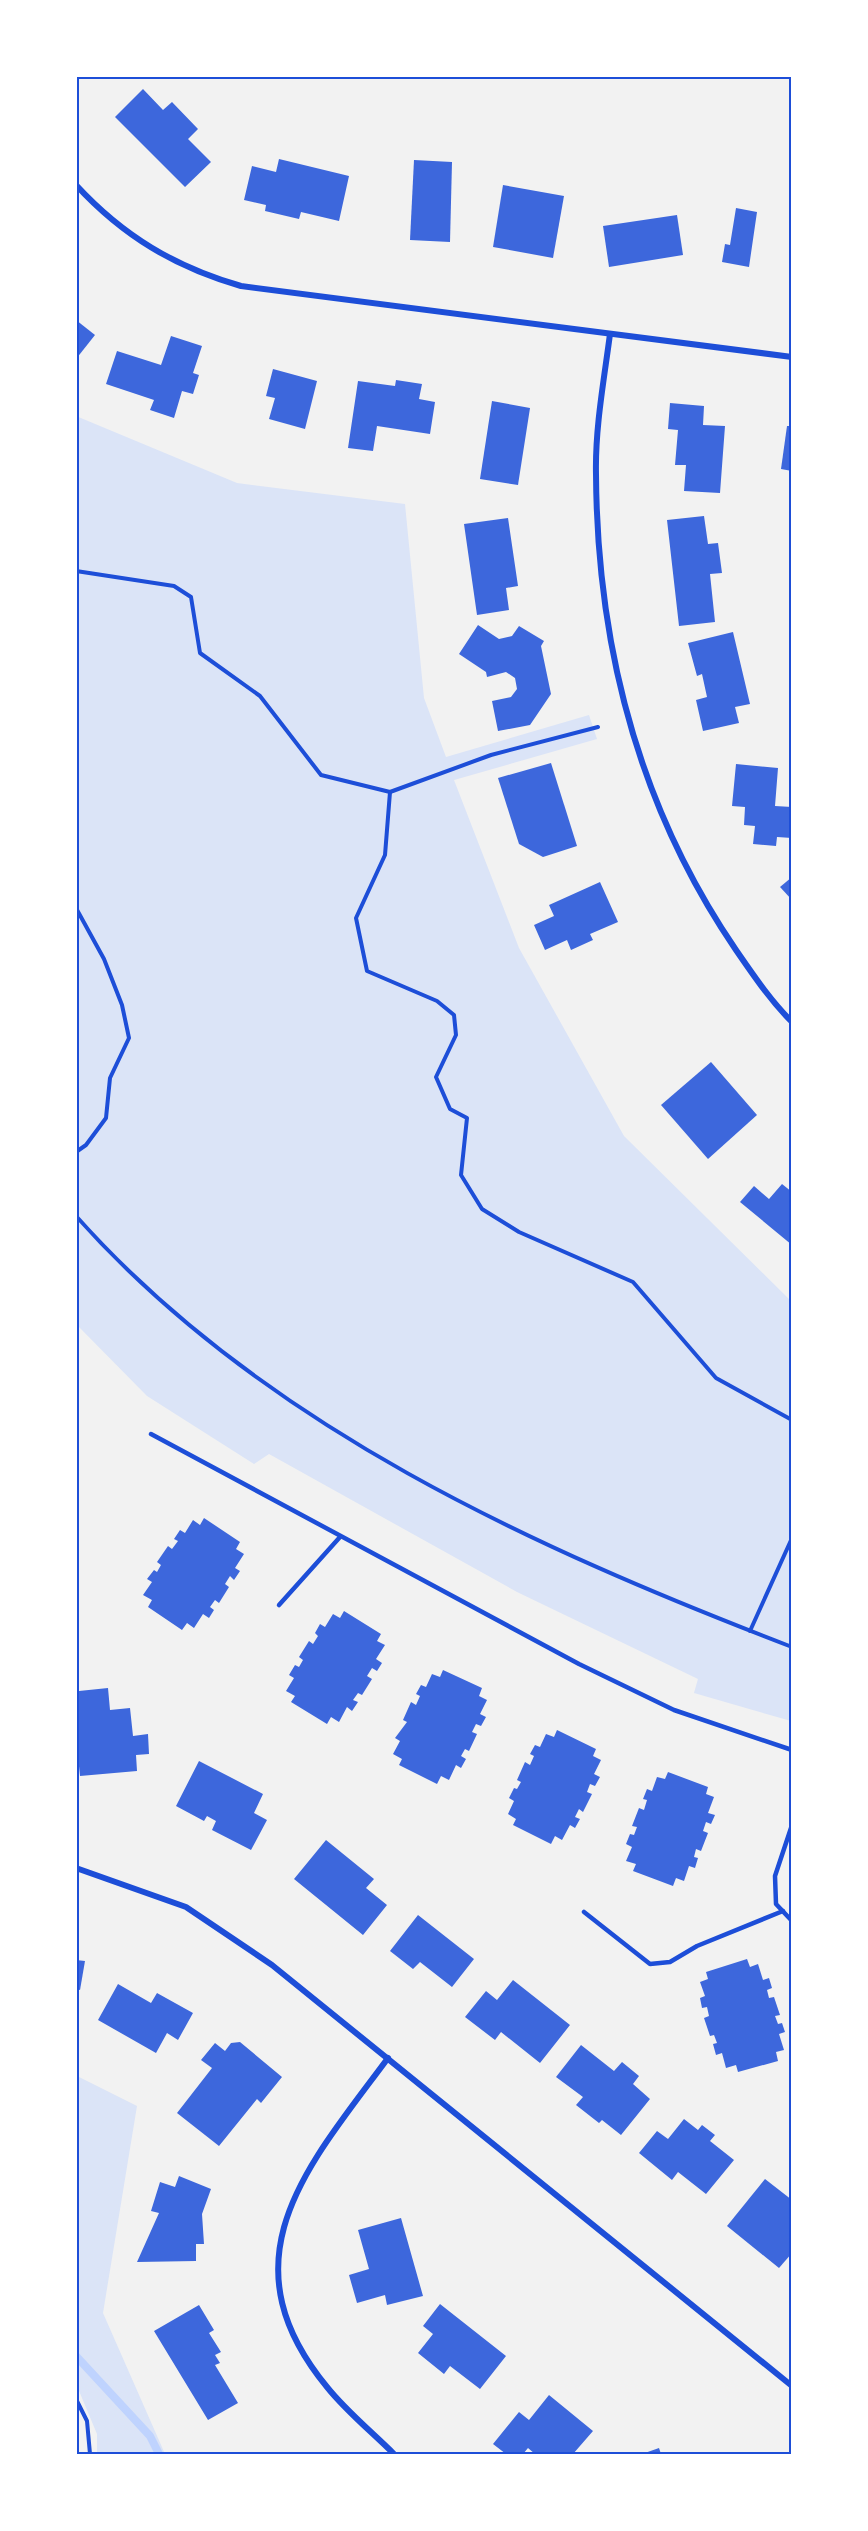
<svg xmlns="http://www.w3.org/2000/svg" width="868" height="2531" font-family="Karla,sans-serif">
<style>
.green{fill:#dbe4f7}
.lines{fill:none;stroke-linecap:round;stroke-linejoin:round}
.stream{stroke:#bfd3fe;stroke-width:8}
.building{fill:#3d67dc}
.path{stroke:#1d4ed8;stroke-width:4}
.service{stroke:#1d4ed8;stroke-width:4.5}
.minor{stroke:#1d4ed8;stroke-width:6}
.neatline{fill:none;stroke:#1d4ed8;stroke-width:2}
</style>
<rect width="100%" height="100%" fill="#f2f2f2"/>
<g class="green">
<polygon points="76,416 237,483 405,504 424,698 446,757 589,715 597,739 454,780 519,948 624,1136 791,1301 791,1721 694,1693 698,1679 517,1592 269,1454 254,1464 147,1396 77,1325"/>
<polygon points="77,2076 137,2106 103,2313 165,2454 97,2454 97,2434 77,2386"/>
</g>
<g class="lines">
<polyline class="stream" points="76,2356 150,2436 159,2454"/>
</g>
<g class="building">
<polygon points="143,89 163,110 172,102 198,129 188,139 211,162 185,187 115,117"/>
<polygon points="279,159 349,176 339,221 301,212 299,219 265,211 266,205 244,200 252,166 276,172"/>
<polygon points="414,160 452,162 450,242 410,240"/>
<polygon points="503,185 564,196 553,258 493,247"/>
<polygon points="736,208 757,212 749,267 722,262 725,244 730,245"/>
<polygon points="677,215 683,255 609,267 603,226"/>
<polygon points="76,320 95,335 76,359"/>
<polygon points="171,336 202,346 193,373 199,375 193,394 182,391 174,418 150,410 154,400 106,384 117,351 161,365"/>
<polygon points="273,369 317,381 305,429 269,419 275,398 266,396"/>
<polygon points="396,380 422,384 419,399 435,402 430,434 377,426 373,451 348,448 358,381 395,386"/>
<polygon points="492,401 530,408 518,485 480,479"/>
<polygon points="670,403 704,406 703,425 725,426 720,493 684,491 686,465 675,465 678,430 668,429"/>
<polygon points="787,426 792,426 792,471 781,469"/>
<polygon points="704,516 708,544 718,543 722,573 710,574 715,622 679,626 667,520"/>
<polygon points="508,518 518,586 506,588 509,610 477,615 464,524"/>
<polygon points="478,625 499,639 512,636 519,626 544,641 541,646 551,694 530,725 498,731 492,701 511,697 517,689 515,678 506,672 487,677 486,672 459,654"/>
<polygon points="733,632 750,704 735,707 739,723 703,731 696,700 707,697 702,674 697,676 688,643"/>
<polygon points="551,763 577,846 543,857 519,844 498,778"/>
<polygon points="736,764 778,768 775,806 792,807 792,838 777,837 776,846 753,844 755,826 744,825 745,807 732,806"/>
<polygon points="792,877 792,900 780,887"/>
<polygon points="600,882 618,922 590,934 593,940 571,950 567,940 545,950 534,925 554,916 549,905"/>
<polygon points="711,1062 757,1115 708,1159 661,1105"/>
<polygon points="782,1184 792,1192 792,1245 740,1202 754,1186 769,1199"/>
<polygon points="204,1518 240,1542 236,1549 244,1554 235,1568 240,1571 234,1580 230,1576 225,1584 229,1587 219,1603 215,1600 210,1607 214,1610 209,1618 203,1614 194,1628 187,1623 182,1630 148,1607 152,1600 143,1595 152,1582 147,1579 154,1570 157,1572 161,1565 157,1562 168,1546 172,1549 178,1541 174,1539 180,1530 185,1533 193,1520 200,1525"/>
<polygon points="344,1611 381,1634 377,1641 385,1645 376,1659 382,1663 377,1671 372,1668 367,1676 372,1679 362,1695 358,1693 353,1700 358,1702 352,1711 347,1707 339,1722 331,1717 327,1724 291,1702 295,1696 286,1691 294,1678 289,1675 295,1665 299,1667 303,1660 299,1657 309,1641 313,1644 318,1636 315,1633 320,1624 325,1627 333,1614 340,1618"/>
<polygon points="443,1670 482,1688 479,1696 487,1700 480,1714 486,1717 481,1726 476,1724 472,1732 477,1734 469,1751 465,1749 461,1756 466,1759 461,1768 456,1765 449,1780 441,1776 437,1784 399,1765 402,1759 393,1754 400,1741 395,1738 407,1722 403,1720 411,1702 416,1705 420,1696 416,1694 421,1685 426,1687 432,1674 440,1677"/>
<polygon points="108,1688 110,1710 130,1708 133,1736 148,1734 149,1754 136,1755 137,1771 80,1776 76,1737 79,1691"/>
<polygon points="557,1730 596,1749 593,1756 601,1760 594,1774 600,1777 595,1786 590,1784 587,1792 592,1794 583,1812 579,1809 575,1817 580,1819 575,1828 570,1825 562,1840 555,1836 551,1844 513,1825 516,1819 508,1814 514,1801 509,1798 514,1788 517,1789 521,1782 517,1780 525,1762 530,1765 534,1756 530,1754 535,1745 540,1747 546,1734 554,1737"/>
<polygon points="199,1761 263,1794 254,1813 267,1820 251,1850 212,1830 216,1821 207,1816 204,1821 176,1806"/>
<polygon points="668,1772 708,1787 706,1794 714,1797 708,1813 715,1815 711,1824 706,1822 703,1831 708,1833 701,1851 696,1849 694,1857 698,1858 695,1868 689,1866 684,1881 676,1878 673,1886 633,1871 636,1864 626,1861 632,1847 626,1844 630,1834 634,1835 637,1827 632,1826 639,1808 644,1810 647,1800 643,1799 647,1789 652,1791 657,1777 665,1779"/>
<polygon points="326,1840 374,1879 366,1888 387,1905 363,1935 294,1879"/>
<polygon points="418,1915 474,1959 452,1987 420,1962 413,1969 390,1951"/>
<polygon points="747,1959 750,1967 758,1964 763,1980 769,1978 772,1988 767,1990 769,1998 774,1997 780,2015 775,2016 778,2024 782,2023 785,2032 779,2034 784,2050 776,2052 778,2061 738,2072 736,2065 726,2068 722,2053 716,2055 713,2044 717,2043 714,2035 710,2036 704,2018 709,2016 707,2007 702,2008 700,1998 705,1996 700,1982 708,1979 706,1972"/>
<polygon points="76,1960 85,1961 80,1990 76,1989"/>
<polygon points="513,1980 570,2025 540,2063 501,2032 495,2040 465,2017 486,1991 497,2000"/>
<polygon points="118,1984 151,2003 157,1993 193,2013 178,2040 167,2033 156,2053 98,2020"/>
<polygon points="240,2042 282,2077 261,2103 257,2099 219,2146 177,2113 212,2068 201,2060 215,2043 225,2051 231,2043"/>
<polygon points="581,2045 614,2071 622,2062 639,2076 633,2084 650,2099 621,2135 602,2120 599,2123 576,2105 583,2097 556,2077"/>
<polygon points="684,2119 698,2130 702,2125 715,2135 710,2141 734,2160 706,2194 678,2172 672,2180 639,2153 657,2131 668,2139"/>
<polygon points="179,2176 211,2189 202,2214 204,2244 196,2244 196,2261 137,2262 159,2213 151,2211 160,2182 175,2187"/>
<polygon points="765,2179 792,2200 792,2253 779,2268 727,2226"/>
<polygon points="401,2218 423,2296 387,2305 385,2295 357,2303 349,2275 369,2269 358,2230"/>
<polygon points="440,2304 506,2356 480,2389 450,2366 444,2374 418,2353 433,2334 423,2326"/>
<polygon points="199,2305 214,2330 209,2333 221,2352 215,2355 220,2363 215,2365 238,2403 208,2420 154,2331"/>
<polygon points="549,2395 593,2431 573,2454 535,2454 528,2448 523,2454 506,2454 493,2444 519,2412 529,2420"/>
<polygon points="659,2448 661,2454 642,2454"/>
</g>
<g class="lines">
<g class="path">
<polyline points="76,571 174,586 191,597 200,653 260,696 321,775 390,792 385,855 356,918 367,971 437,1001 454,1015 456,1035 436,1077 450,1109 467,1118 461,1175 482,1209 519,1232 633,1282 716,1378 792,1420"/>
<polyline points="390,792 491,755 598,727"/>
<polyline points="76,908 104,959 122,1005 129,1038 110,1078 106,1118 86,1145 76,1152"/>
<path d="M 76,1216 C 263,1426 534,1548 792,1647"/>
<polyline points="750,1631 792,1538"/>
<polyline points="76,2399 87,2421 90,2454"/>
</g>
<g class="service">
<polyline points="151,1434 579,1664 674,1710 792,1750"/>
<polyline points="279,1605 340,1537"/>
<polyline points="792,1825 775,1876 776,1904 792,1921"/>
<polyline points="584,1912 650,1964 670,1962 697,1946 783,1911"/>
</g>
<g class="minor">
<path d="M 76,185 C 123,236 175,267 241,286 L 792,357"/>
<path d="M 610,334 C 604,380 595,428 596,474 C 597,646 639,808 736,950 C 754,976 770,1000 792,1022"/>
<polyline points="76,1868 186,1907 272,1965 792,2386"/>
<path d="M 388,2058 C 309,2165 221,2258 327,2387 C 346,2411 372,2432 394,2454"/>
</g>
</g>
<rect width="868" height="2531" fill="none" stroke="#ffffff" stroke-width="156"/>
<rect x="78" y="78" width="712" height="2375" class="neatline"/>
</svg>
